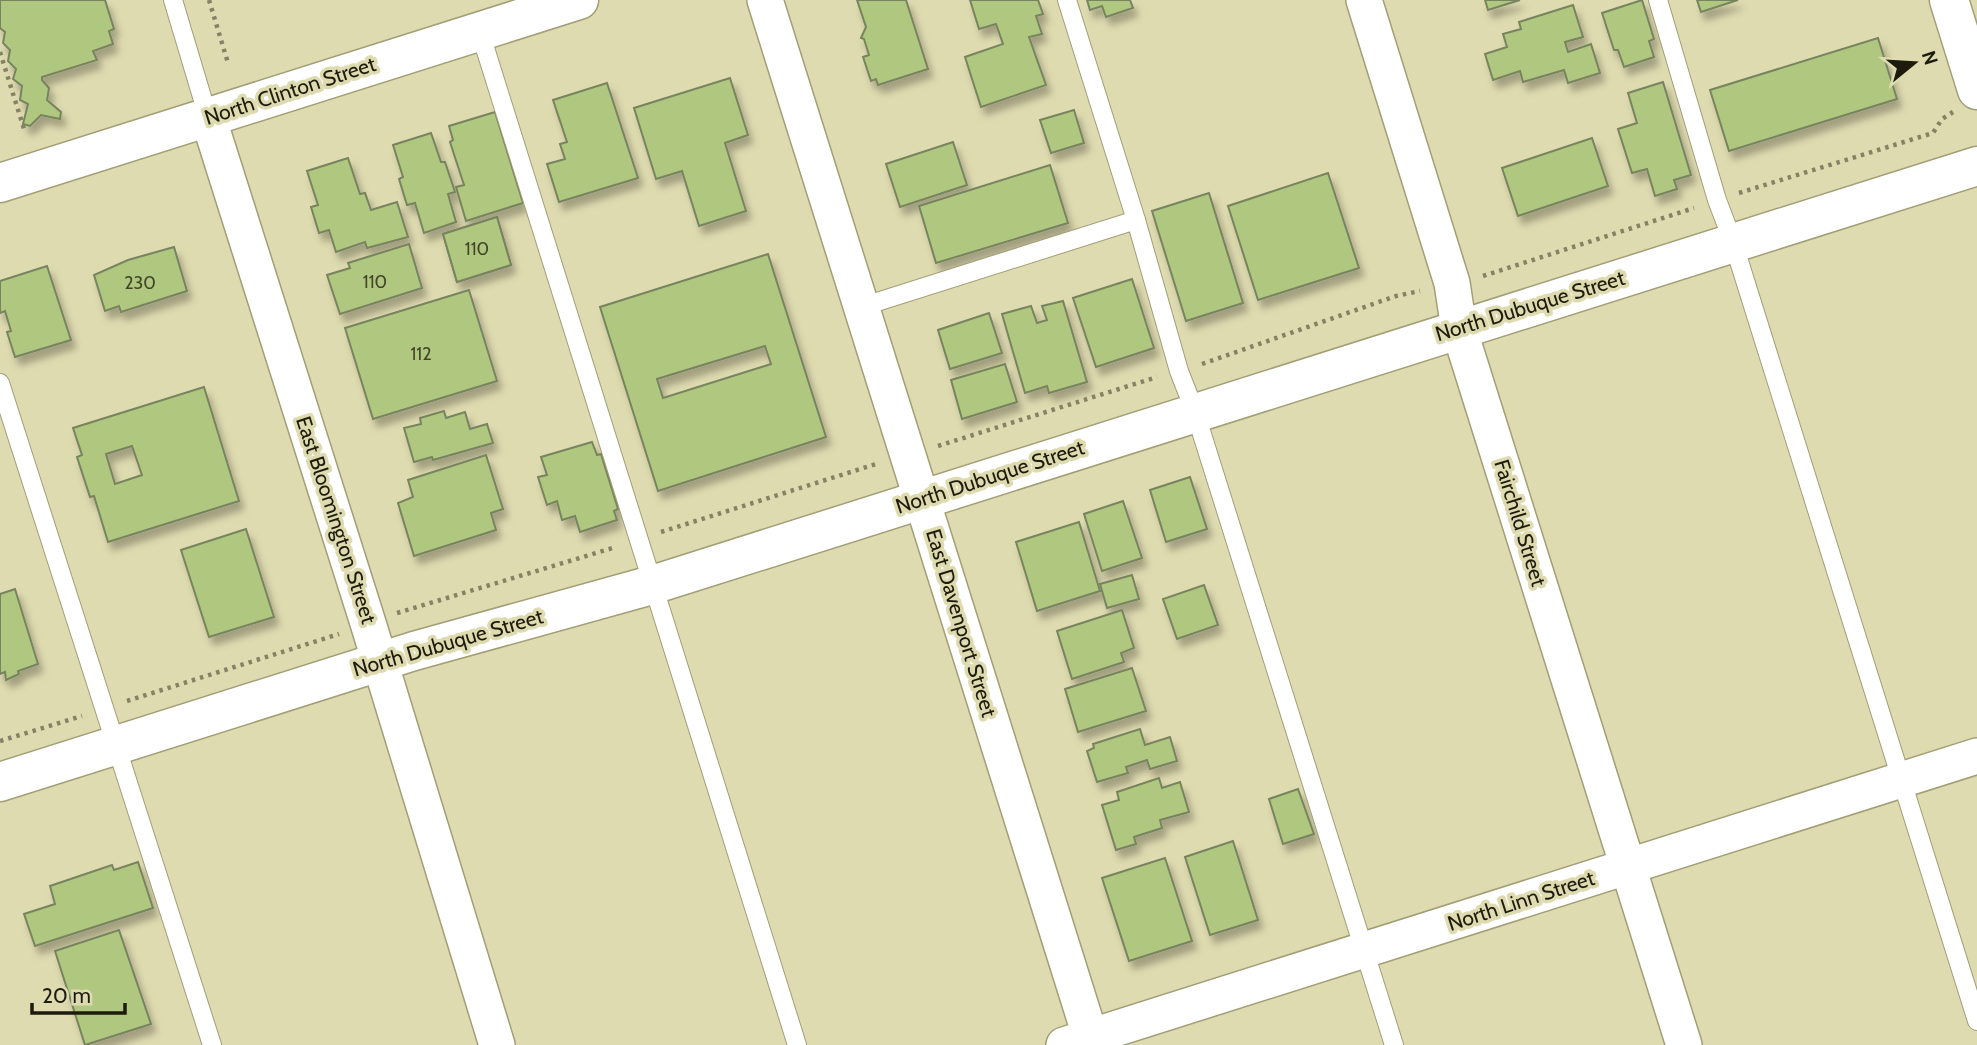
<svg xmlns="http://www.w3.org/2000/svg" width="1977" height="1045" font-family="Cabin,sans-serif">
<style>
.building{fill:#b0c77f;stroke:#78845f;stroke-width:2;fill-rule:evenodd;filter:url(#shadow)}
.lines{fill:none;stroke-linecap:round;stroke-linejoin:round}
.lane-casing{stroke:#a29e76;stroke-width:20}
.street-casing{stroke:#a29e76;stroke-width:38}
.secondary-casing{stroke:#a29e76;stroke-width:41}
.path{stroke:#868364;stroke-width:4.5;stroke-dasharray:3.5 5;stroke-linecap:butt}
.lane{stroke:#fff;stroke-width:18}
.street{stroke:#fff;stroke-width:35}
.secondary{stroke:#fff;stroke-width:38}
.labels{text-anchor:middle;stroke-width:7;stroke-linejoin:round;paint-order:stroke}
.number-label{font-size:18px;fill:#424628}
.street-label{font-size:21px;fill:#1d1b0b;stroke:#dfdbb0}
</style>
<defs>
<filter id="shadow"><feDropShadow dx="4.5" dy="8" stdDeviation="3.5" flood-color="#0004"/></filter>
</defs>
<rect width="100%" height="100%" fill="#dfdbb0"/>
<g class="building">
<polygon points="0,0 105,0 114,29 109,31 113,44 93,51 97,60 42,77 42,80 49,88 47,100 61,112 60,119 41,115 30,126 23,124 28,104 20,100 22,86 13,79 16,69 8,61 10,50 3,43 5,32 0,28"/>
<polygon points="857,0 906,0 928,69 878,85 876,79 871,81 863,57 869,55 864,39 861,38 866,27"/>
<polygon points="970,0 1038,0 1043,14 1036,16 1042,34 1029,37 1046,85 981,107 965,57 1003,44 996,24 979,29"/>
<polygon points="1087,0 1130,0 1133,8 1106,17 1102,6 1090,10"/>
<polygon points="1485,0 1520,0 1488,10"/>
<polygon points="1642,0 1654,39 1649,41 1654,57 1624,67 1618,50 1614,50 1602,13"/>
<polygon points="1697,0 1738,0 1701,12"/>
<polygon points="1573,5 1583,37 1565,42 1568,52 1591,44 1600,73 1568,83 1564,70 1523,82 1520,71 1493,80 1485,54 1507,47 1503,34 1521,29 1519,22"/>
<polygon points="1878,38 1897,99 1729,151 1710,90"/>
<polygon points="730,78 748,135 725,143 746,211 699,226 682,171 656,179 634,108"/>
<polygon points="1663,82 1691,175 1674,180 1677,189 1655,196 1647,169 1632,173 1618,129 1637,123 1628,93"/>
<polygon points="607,83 638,178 559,202 547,164 565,159 560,144 567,142 553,100"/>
<polygon points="1074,110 1084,143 1051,153 1040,120"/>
<polygon points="495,112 523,203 466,221 456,187 464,185 450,142 453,140 449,126"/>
<polygon points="431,133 441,162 445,162 455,192 448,194 456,222 424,233 415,203 407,205 399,179 403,177 393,145"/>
<polygon points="1592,138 1608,186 1518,216 1502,168"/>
<polygon points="953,142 967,185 900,207 886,164"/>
<polygon points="348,158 360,194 365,193 371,210 397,202 408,237 367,248 365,242 336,252 329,230 319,233 311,207 318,205 307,171"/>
<polygon points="1050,165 1068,223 936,263 919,206"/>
<polygon points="1328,173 1359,268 1258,300 1228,206"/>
<polygon points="1209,193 1243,303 1186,321 1152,211"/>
<polygon points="497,217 511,265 457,282 443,234"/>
<polygon points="497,217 511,265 457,282 443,234"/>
<polygon points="409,244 422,288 340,314 327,275 350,268 348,263"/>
<polygon points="174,247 187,291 121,312 119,306 105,311 94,275 128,260"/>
<path d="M 768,254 L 826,437 L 658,491 L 600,307 ZM 765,346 L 771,364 L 663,398 L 657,379 Z"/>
<polygon points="47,266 71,340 15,357 7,332 11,331 5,311 0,313 0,281"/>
<polygon points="1132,279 1154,348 1096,367 1073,298"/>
<polygon points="469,290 497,381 373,419 345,328"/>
<polygon points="1063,301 1087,382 1049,393 1047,386 1025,393 1002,314 1031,306 1037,323 1047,320 1042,306"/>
<polygon points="989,313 1002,353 950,369 938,330"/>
<polygon points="1005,364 1017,402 962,419 951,380"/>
<path d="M 204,387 L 239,501 L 108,542 L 94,496 L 90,497 L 77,457 L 82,455 L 73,428 ZM 132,446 L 142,475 L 115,484 L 106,454 Z"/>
<polygon points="444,411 446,418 465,412 470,429 487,424 493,443 433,460 432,457 414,462 404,428 421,424 420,418"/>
<polygon points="592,442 597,455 601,454 618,509 614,511 617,520 580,532 575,516 562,520 557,501 547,505 538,477 547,475 541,457"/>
<polygon points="486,455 503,509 491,513 496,530 414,556 398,503 413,497 408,480"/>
<polygon points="1190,477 1207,529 1166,542 1150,490"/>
<polygon points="1123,501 1142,558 1102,571 1084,514"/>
<polygon points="1079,522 1100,591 1037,611 1016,542"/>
<polygon points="246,529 274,617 209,637 181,550"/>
<polygon points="1132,575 1139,599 1107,608 1100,584"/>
<polygon points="1204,585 1218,625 1177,639 1163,599"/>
<polygon points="15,589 38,664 18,671 19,674 6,680 5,672 0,674 0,594"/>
<polygon points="1122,610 1134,648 1121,653 1124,662 1072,679 1057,631"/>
<polygon points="1132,668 1146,711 1078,732 1065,689"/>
<polygon points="1140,729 1145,745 1170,737 1177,761 1150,769 1147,760 1126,767 1128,773 1097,782 1087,751 1094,748 1093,744"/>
<polygon points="1159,778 1162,788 1180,782 1189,812 1160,820 1162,828 1134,837 1136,844 1116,850 1102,805 1119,800 1117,792"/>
<polygon points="1298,789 1314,834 1283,844 1269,799"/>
<polygon points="1233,841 1258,920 1210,935 1185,857"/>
<polygon points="1165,858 1192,941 1129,961 1102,878"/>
<polygon points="138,862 153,908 35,946 24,914 55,904 50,886 112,865 114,870"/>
<polygon points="119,930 151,1024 85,1045 55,951"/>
</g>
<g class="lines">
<defs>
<g id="lane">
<polyline points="173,0 208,117"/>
<polyline points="1067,0 1136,220 1179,371 1195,412 1394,1045"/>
<polyline points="1658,0 1717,200 1733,242 1977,1021"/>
<polyline points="480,32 797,1045"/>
<polyline points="861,307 1136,220"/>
<polyline points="0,383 212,1045"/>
</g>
<g id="street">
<polyline points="765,0 1093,1045"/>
<polyline points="1364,0 1452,283 1459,329 1684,1045"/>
<polyline points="208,117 368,623 497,1045"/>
<polyline points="1064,1045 1977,756"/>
</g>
<g id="secondary">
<polyline points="1949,0 1977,90"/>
<polyline points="0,183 579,0"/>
<polyline points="0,782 414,651 652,585 1977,166"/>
</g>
</defs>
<use href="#lane" class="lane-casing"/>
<use href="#street" class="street-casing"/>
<use href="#secondary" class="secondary-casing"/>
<g class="path">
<polyline points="209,0 228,63"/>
<polyline points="0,52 24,129"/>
<polyline points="1739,193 1933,133 1942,119 1953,112"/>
<polyline points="1483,276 1694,208"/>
<polyline points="1202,364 1396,296 1420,291"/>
<polyline points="938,446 1157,377"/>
<polyline points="661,532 876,464"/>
<polyline points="397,613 616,547"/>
<polyline points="127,701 339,634"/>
<polyline points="0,741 82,716"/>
</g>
<use href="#lane" class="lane"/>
<use href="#street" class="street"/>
<use href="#secondary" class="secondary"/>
</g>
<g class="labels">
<g class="number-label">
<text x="477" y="255">110</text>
<text x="375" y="288">110</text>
<text x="140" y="289">230</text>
<text x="421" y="360">112</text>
</g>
<g class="street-label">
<text transform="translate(290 91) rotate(-18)" y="7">North Clinton Street</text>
<text transform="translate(1530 306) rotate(-17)" y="7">North Dubuque Street</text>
<text transform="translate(990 477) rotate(-18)" y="7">North Dubuque Street</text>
<text transform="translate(336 520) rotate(72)" y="7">East Bloomington Street</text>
<text transform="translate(1520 523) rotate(73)" y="7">Fairchild Street</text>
<text transform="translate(961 623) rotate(73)" y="7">East Davenport Street</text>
<text transform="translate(448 643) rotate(-16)" y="7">North Dubuque Street</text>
<text transform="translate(1521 901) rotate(-18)" y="7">North Linn Street</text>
</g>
</g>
<g transform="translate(1914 63) rotate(72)" stroke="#dfdbb0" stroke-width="5" paint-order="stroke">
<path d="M0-5L12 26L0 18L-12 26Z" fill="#1d1b0b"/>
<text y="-10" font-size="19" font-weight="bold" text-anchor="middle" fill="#1d1b0b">N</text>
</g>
<path d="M32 1003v10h93v-10" fill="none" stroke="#1d1b0b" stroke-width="3.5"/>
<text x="42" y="1003" font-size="21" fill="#1d1b0b" stroke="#dfdbb0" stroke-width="5" paint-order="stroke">20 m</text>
</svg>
